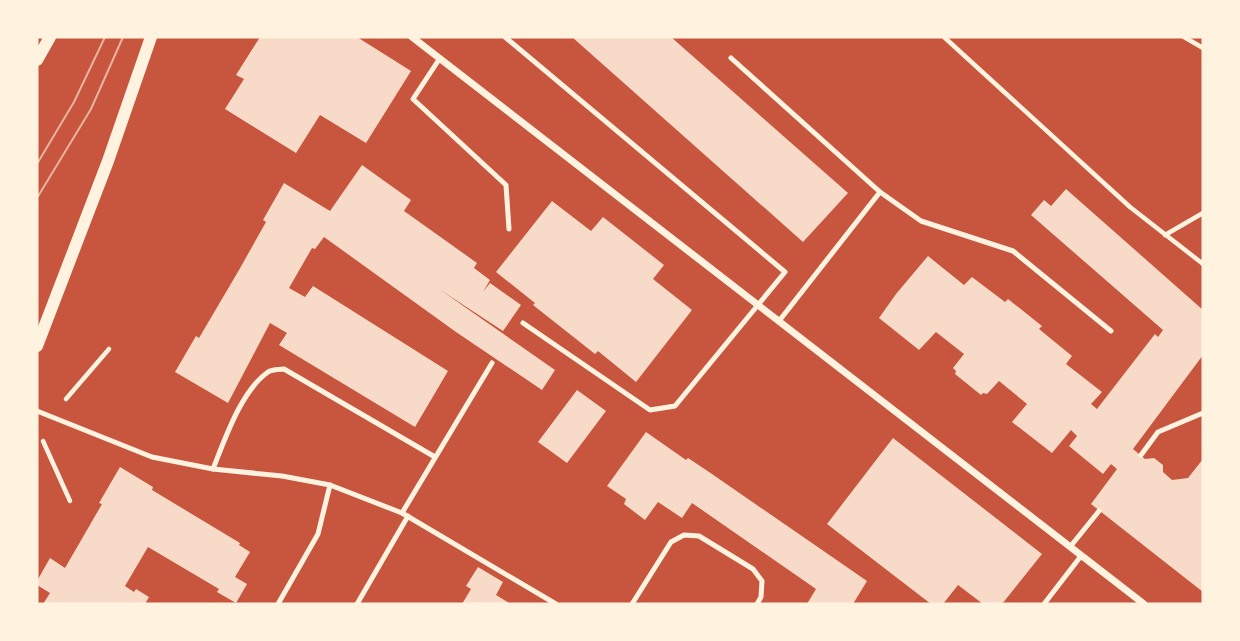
<svg xmlns="http://www.w3.org/2000/svg" width="1240" height="641" font-family="'Work Sans',sans-serif">
<style>
.building{fill:#f7dbc8}
.lines{fill:none;stroke-linecap:round;stroke-linejoin:round}
.path{stroke:#fff3e0;stroke-width:4.5}
.service{stroke:#fff3e0;stroke-width:5}
.minor{stroke:#fff3e0;stroke-width:7}
.tertiary{stroke:#fff3e0;stroke-width:12}
.tram{stroke:#e9b49f;stroke-width:2}
</style>
<rect width="100%" height="100%" fill="#c8553d"/>
<g class="building">
<polygon points="260,37 357,37 411,71 366,143 320,115 296,153 225,109 244,79 236,75"/>
<polygon points="572,37 671,37 848,193 803,242"/>
<polygon points="362,165 411,200 404,211 477,263 474,268 490,280 483,292 490,283 521,305 503,331 439,289 555,370 542,390 456,332 324,237 315,249 312,248 289,288 305,297 313,286 448,371 415,427 279,345 287,333 270,323 228,403 175,372 196,336 199,338 239,270 266,222 263,220 284,183 330,211"/>
<polygon points="1066,189 1203,310 1203,355 1133,449 1145,459 1154,458 1163,465 1163,472 1172,480 1188,478 1203,459 1203,592 1091,504 1117,469 1111,464 1103,474 1069,446 1077,436 1071,430 1052,453 1012,422 1027,404 999,381 987,394 983,393 981,395 955,374 956,371 953,368 964,354 936,332 919,350 879,318 896,294 928,256 964,285 972,277 1005,302 1008,299 1042,326 1039,329 1072,356 1066,364 1102,392 1091,404 1097,409 1155,334 1158,337 1163,330 1031,215 1044,200 1051,206"/>
<polygon points="552,201 591,231 603,217 664,265 653,279 692,310 636,382 598,351 595,354 533,305 535,303 496,272"/>
<polygon points="577,390 606,411 567,463 538,442"/>
<polygon points="646,432 686,460 688,458 712,474 867,581 853,604 807,604 816,589 692,503 682,518 658,502 645,520 624,504 626,499 607,486"/>
<polygon points="893,438 1042,554 1002,604 983,604 958,585 943,604 931,604 827,524"/>
<polygon points="120,467 153,487 152,490 240,543 239,545 250,552 235,577 247,584 236,603 217,592 219,589 148,547 125,586 134,592 136,589 149,597 145,604 43,604 50,593 37,585 37,581 50,558 65,568 102,504 99,503"/>
<polygon points="478,567 503,582 496,595 511,604 462,604 471,589 466,586"/>
</g>
<g class="lines">
<g class="path">
<polyline points="944,37 1130,207 1203,264"/>
<polyline points="1184,37 1203,48"/>
<polyline points="1165,235 1203,213"/>
<polyline points="66,399 109,349"/>
<polyline points="43,441 70,501"/>
</g>
<g class="service">
<polyline points="505,37 785,272 675,406 650,410 523,323"/>
<polyline points="440,58 413,99 506,185 509,229"/>
<polyline points="731,58 880,192 779,321"/>
<polyline points="880,192 921,221 1013,251 1111,331"/>
<polyline points="37,411 152,457 213,469 282,476 330,485 402,513 556,604"/>
<polyline points="1141,455 1158,432 1203,413"/>
<path d="M 213,469 C 225,439 241,391 268,372 C 273,369 278,370 284,369 L 435,457"/>
<polyline points="402,513 492,363"/>
<polyline points="1070,547 1099,511"/>
<polyline points="278,604 318,534 330,485"/>
<polyline points="357,604 408,516"/>
<polyline points="632,604 671,542 684,535 699,536 753,569 762,581 761,597 757,604"/>
<polyline points="1044,604 1081,556"/>
</g>
<polyline class="minor" points="412,37 1144,604"/>
<g class="tertiary">
<polyline points="37,60 50,37"/>
<polyline points="37,346 108,161 151,37"/>
</g>
<g class="tram">
<polyline points="37,164 74,102 105,37"/>
<polyline points="37,198 91,109 123,37"/>
</g>
</g>
<rect width="1240" height="641" fill="none" stroke="#fff3e0" stroke-width="77"/>
</svg>
